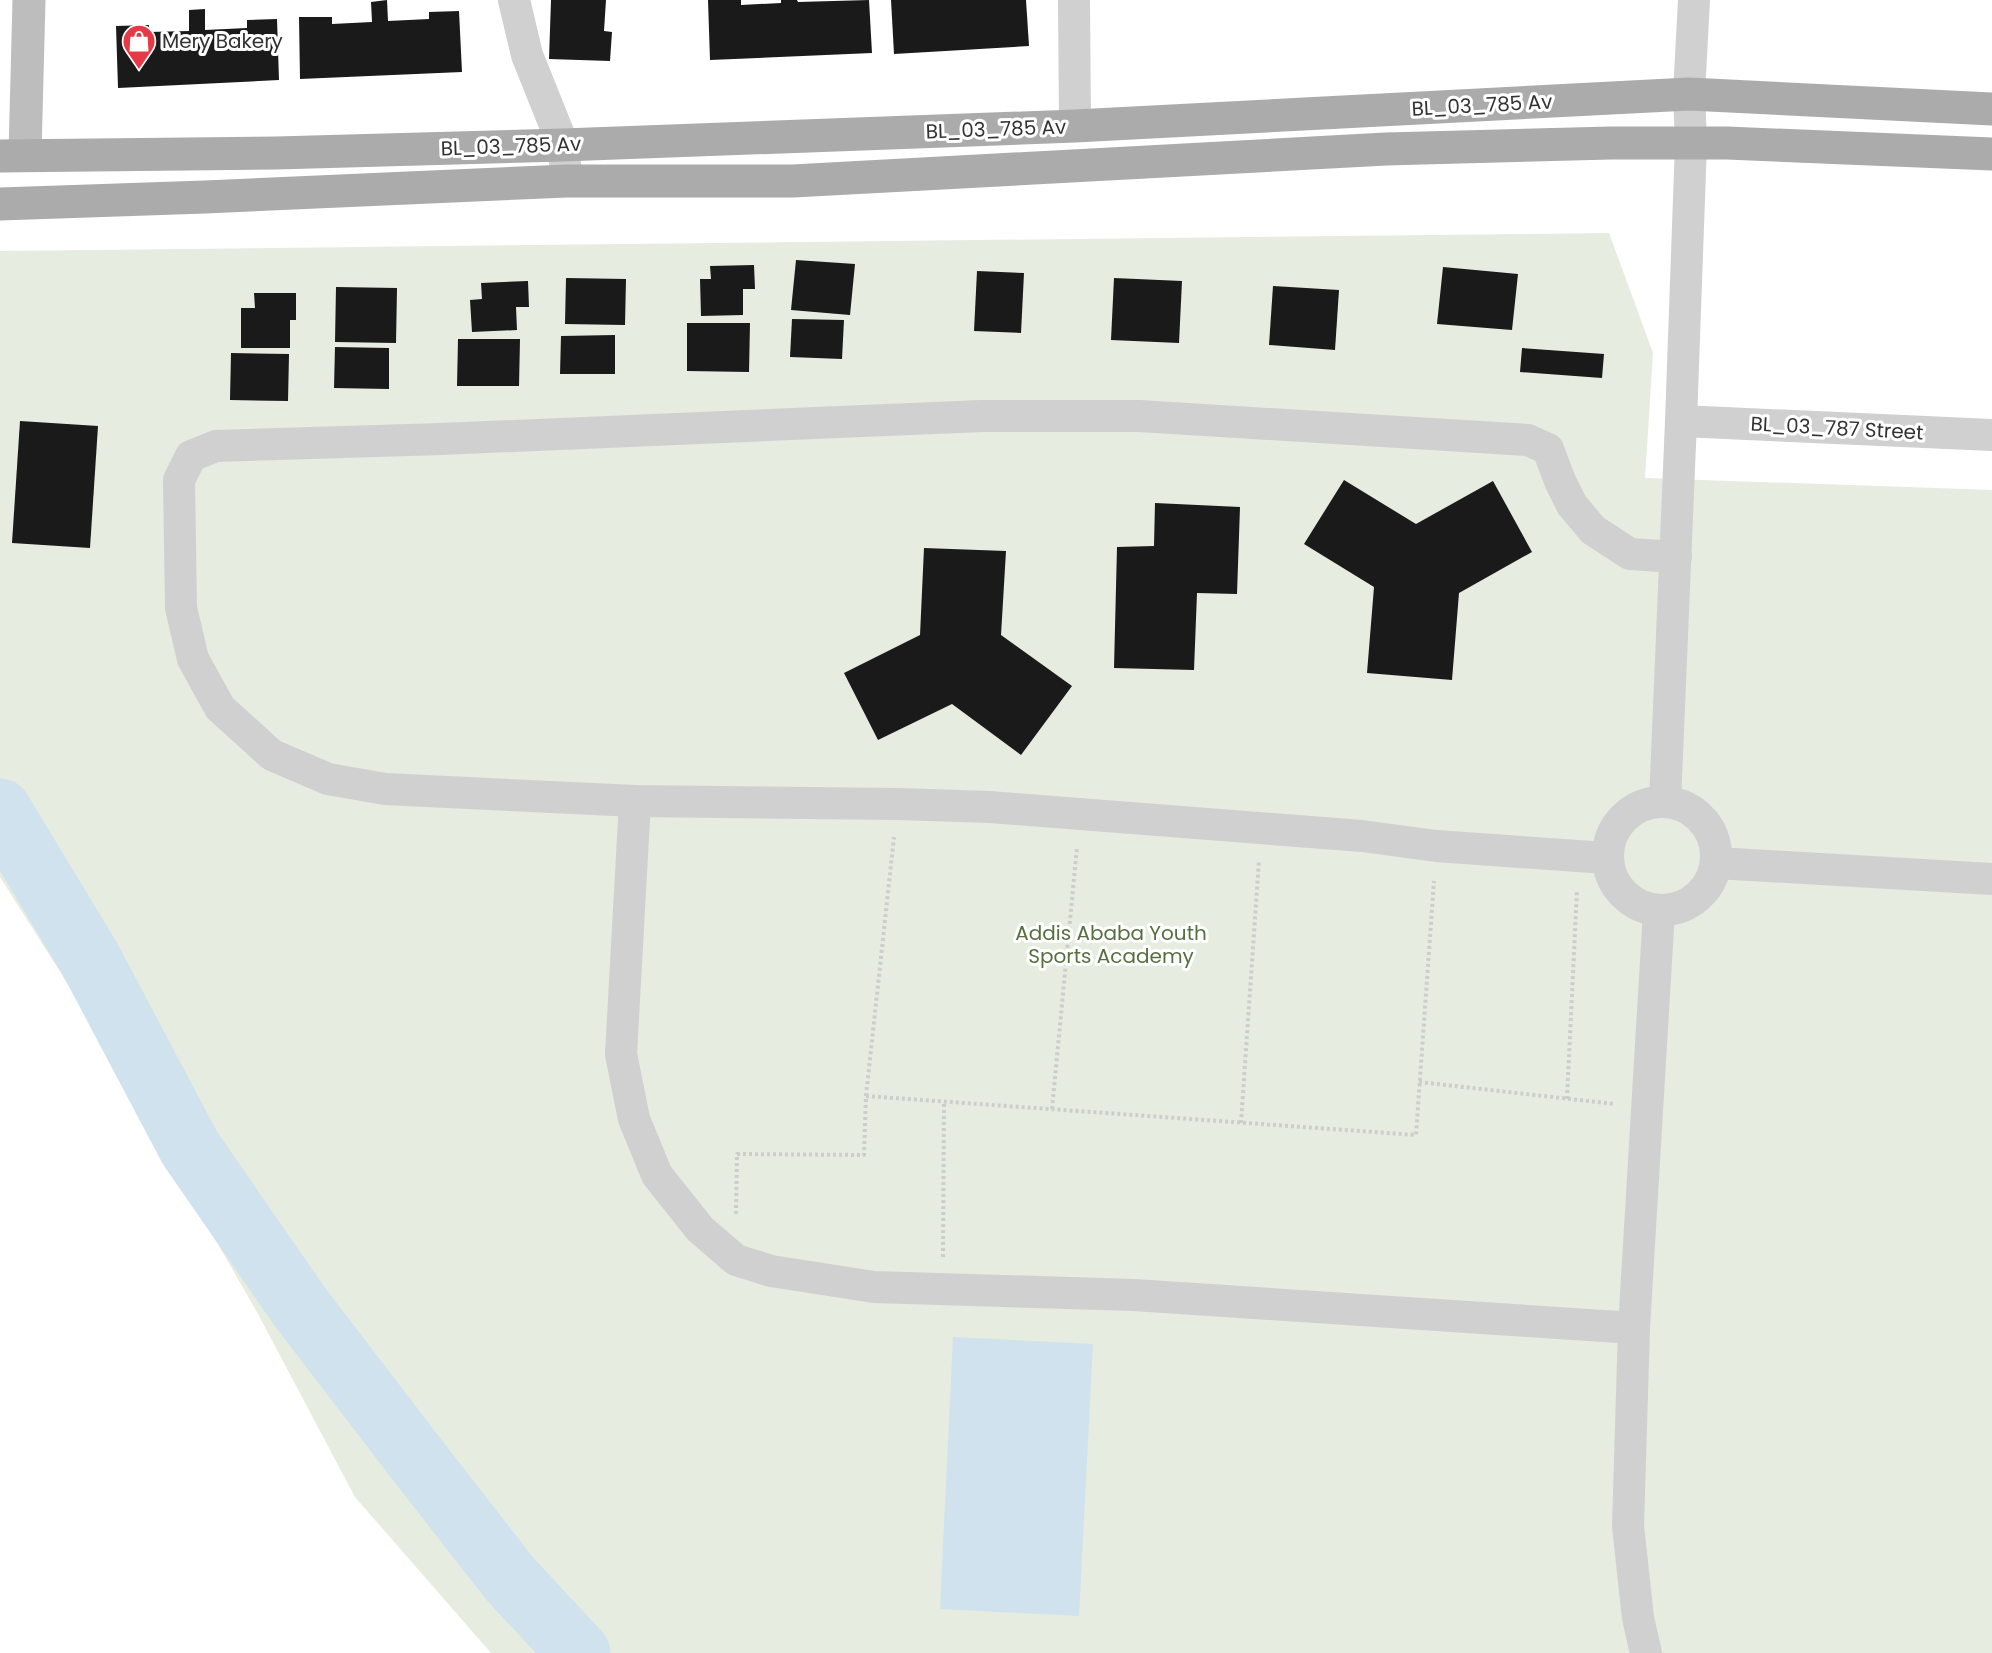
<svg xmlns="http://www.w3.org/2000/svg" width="1992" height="1653" font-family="Poppins,sans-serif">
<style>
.green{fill:#e6ecdf}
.water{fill:#cfe2ee}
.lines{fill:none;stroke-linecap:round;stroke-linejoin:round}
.river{stroke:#cfe2ee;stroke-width:63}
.building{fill:#1a1a1a}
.path{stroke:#cdcdcd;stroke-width:4;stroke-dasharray:3 3;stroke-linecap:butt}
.minor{stroke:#d0d0d0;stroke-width:32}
.secondary{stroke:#bdbdbd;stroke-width:33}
.primary{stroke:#ababab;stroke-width:33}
.labels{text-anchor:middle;stroke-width:6;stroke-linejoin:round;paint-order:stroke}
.poi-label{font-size:20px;fill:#333;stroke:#fff;text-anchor:start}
.street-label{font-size:20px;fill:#333;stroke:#fff}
.park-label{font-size:20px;fill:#56703f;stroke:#fff}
</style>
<rect width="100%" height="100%" fill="#fff"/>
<polygon class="green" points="1609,233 1653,353 1645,478 1992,490 1992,1653 491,1653 355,1497 257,1312 69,986 0,877 0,251"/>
<polygon class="water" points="953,1337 1093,1344 1079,1616 940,1609"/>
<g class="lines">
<polyline class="river" points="0,810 90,959 190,1148 300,1307 418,1461 510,1579 579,1653"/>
</g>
<g class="building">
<polygon points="387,0 388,21 429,19 429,12 459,11 462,72 300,79 299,17 332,17 332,24 372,22 371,2"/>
<polygon points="551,0 606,0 604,31 612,32 610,61 549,59"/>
<polygon points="708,0 741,0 741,5 781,3 781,0 797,0 798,2 869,0 872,53 710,60"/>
<polygon points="891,0 1026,0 1029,46 894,54"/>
<polygon points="205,9 205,30 247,28 247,20 277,19 279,80 118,88 116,26 149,25 149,32 189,31 189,10"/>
<polygon points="796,260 855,264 850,315 791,310"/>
<polygon points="754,265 755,289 743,289 743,315 701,316 700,279 711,279 710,266"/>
<polygon points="1443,267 1518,274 1512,330 1437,324"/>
<polygon points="977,271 1024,273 1021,333 974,331"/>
<polygon points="566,278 626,279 625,325 565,324"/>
<polygon points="1114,278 1182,281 1179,343 1111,340"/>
<polygon points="528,281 529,307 516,307 517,330 472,332 470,300 482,299 481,283"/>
<polygon points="1273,286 1339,290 1335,350 1269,345"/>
<polygon points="336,287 397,288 396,343 335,342"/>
<polygon points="254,293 296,293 296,320 290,320 290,348 241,348 241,308 255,308"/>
<polygon points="792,319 844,320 842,359 790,357"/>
<polygon points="687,323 750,323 749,372 687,371"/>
<polygon points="615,335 615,374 560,374 561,336"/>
<polygon points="458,339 520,339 519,386 457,386"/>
<polygon points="335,347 389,348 389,389 334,388"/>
<polygon points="1522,348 1604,354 1602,378 1520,372"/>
<polygon points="231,353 289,354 288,401 230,400"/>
<polygon points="20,421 98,426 90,548 12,543"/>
<polygon points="1344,480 1416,524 1493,481 1532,552 1459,593 1452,680 1367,673 1374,587 1304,544"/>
<polygon points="1155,503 1240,507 1237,594 1197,593 1194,670 1114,668 1117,547 1154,546"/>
<polygon points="924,548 1006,551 1001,635 1072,686 1021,755 952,704 878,740 844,673 920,635"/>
</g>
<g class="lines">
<g class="path">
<polyline points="1419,1082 1615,1104"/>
<polyline points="866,1096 1416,1135 1434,881"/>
<polyline points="1567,1099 1577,890"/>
<polyline points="1052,1109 1077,847"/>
<polyline points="1241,1123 1259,860"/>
<polyline points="736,1214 737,1154 864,1155 866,1096 894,837"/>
<polyline points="943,1257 944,1101"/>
</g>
<g class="minor">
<polyline points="514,0 527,55 563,145 567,181"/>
<polyline points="1074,0 1075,126"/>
<polyline points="1681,421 1992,435"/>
<polyline points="635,801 621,1054 634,1119 657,1175 700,1229 736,1260 771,1271 874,1287 1134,1295 1634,1328"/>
<circle cx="1662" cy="856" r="54"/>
<polyline points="1665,802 1681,421 1691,143 1689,94 1694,0"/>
<polyline points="1606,858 1436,846 1362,836 990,807 898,804 635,801 385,789 328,779 272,755 220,708 193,659 181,608 179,480 191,456 216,446 441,439 982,416 1139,416 1528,440 1548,449 1560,481 1572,505 1593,530 1630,554 1676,557"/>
<polyline points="1716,863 1992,879"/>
<polyline points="1646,1653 1638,1618 1628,1526 1634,1328 1659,911"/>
</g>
<polyline class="secondary" points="25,154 29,0"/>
<g class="primary">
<polyline points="0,156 276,153 563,145 1075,126 1689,94 1992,109"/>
<polyline points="0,204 205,197 567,181 793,181 1386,149 1611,143 1727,143 1992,154"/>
</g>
</g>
<defs>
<symbol id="shop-pin" viewBox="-11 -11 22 30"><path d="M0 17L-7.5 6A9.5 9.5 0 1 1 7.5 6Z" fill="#e63946" stroke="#fff"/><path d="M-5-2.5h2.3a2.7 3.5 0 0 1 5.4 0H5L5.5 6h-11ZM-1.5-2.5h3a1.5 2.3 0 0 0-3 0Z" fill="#fff"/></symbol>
</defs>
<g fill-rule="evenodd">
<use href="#shop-pin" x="120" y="22" width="38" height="52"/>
</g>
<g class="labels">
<g class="poi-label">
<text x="162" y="48">Mery Bakery</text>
</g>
<g class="street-label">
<text transform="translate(1482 105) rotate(-3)" y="7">BL_03_785 Av</text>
<text transform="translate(996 129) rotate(-2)" y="7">BL_03_785 Av</text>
<text transform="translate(511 146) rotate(-2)" y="7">BL_03_785 Av</text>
<text transform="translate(1837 428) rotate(3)" y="7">BL_03_787 Street</text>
</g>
<g class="park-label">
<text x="1111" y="940">Addis Ababa Youth<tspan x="1111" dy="23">Sports Academy</tspan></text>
</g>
</g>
</svg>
